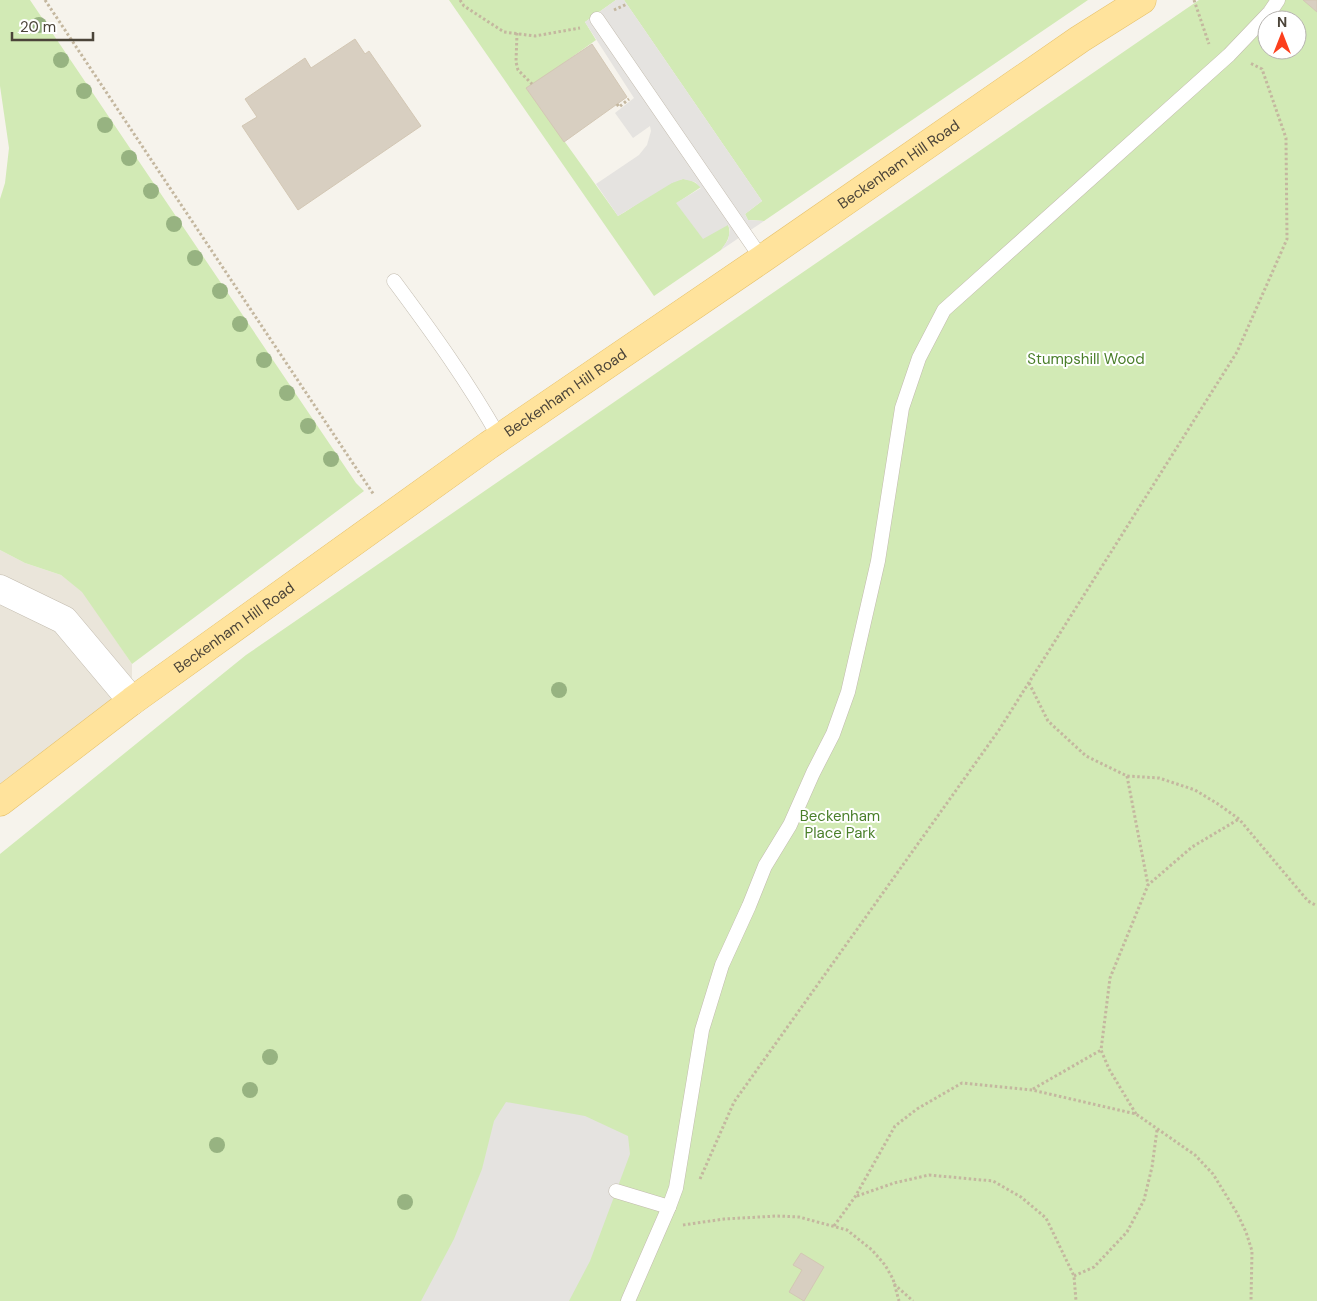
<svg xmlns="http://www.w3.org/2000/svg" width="1317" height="1301" font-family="'DM Sans',sans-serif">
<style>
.residential{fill:#eae5da}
.green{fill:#d2eab5;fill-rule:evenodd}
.parking{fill:#e5e3e0}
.building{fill:#d8cfc1;stroke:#d3c7b4}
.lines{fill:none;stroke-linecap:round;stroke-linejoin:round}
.service-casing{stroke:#c2bbae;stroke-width:15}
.minor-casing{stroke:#c2bbae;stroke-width:29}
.primary-casing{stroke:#e6c16a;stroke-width:29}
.path{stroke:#c4b79f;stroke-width:3;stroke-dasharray:2.5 2.5;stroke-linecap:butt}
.service{stroke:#fff;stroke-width:14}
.minor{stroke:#fff;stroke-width:28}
.primary{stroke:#ffe39c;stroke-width:28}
.tree{fill:#97b381}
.labels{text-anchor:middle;stroke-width:4;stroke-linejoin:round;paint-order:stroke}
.street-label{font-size:15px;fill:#4b4439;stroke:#fff}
.park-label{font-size:15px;fill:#4a7f2a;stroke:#fff}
</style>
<rect width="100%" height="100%" fill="#f6f3ec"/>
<polygon class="residential" points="0,550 25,563 61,575 83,592 132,664 132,701 0,800"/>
<g class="green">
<polygon points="0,0 30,0 356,483 364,491 132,664 82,592 61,575 25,563 0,550 0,199 5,183 9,148 0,86"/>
<path d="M 449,0 L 616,0 L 585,22 L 596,40 L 527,89 L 618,216 C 633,208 669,180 683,179 C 691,179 696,183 701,187 L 677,203 L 728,225 C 732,235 727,242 721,250 L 654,296 Z"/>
<polygon points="624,0 1088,0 764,221 748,220 745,214 762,201"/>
<path d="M 1199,0 L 1317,0 L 1317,1301 L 0,1301 L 0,854 L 246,655 ZM 1267,20 L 1297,20 L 1297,50 L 1267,50 Z"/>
</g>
<g class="parking">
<polygon points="616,0 624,0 762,201 745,214 748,220 764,221 721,250 728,240 730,230 728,225 703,239 676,203 701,188 695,182 683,179 672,183 618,216 596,184 639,155 647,145 651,131 650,126 633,138 615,113 634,98 585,22"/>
<polygon points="506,1102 585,1116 628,1136 630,1154 590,1261 569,1301 421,1301 454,1239 482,1169 494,1121"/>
</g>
<g class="building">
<polygon points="1303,0 1317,0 1317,12"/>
<polygon points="355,39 365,54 369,51 421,126 298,210 242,126 257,117 245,99 305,58 311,68"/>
<polygon points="592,44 627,97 564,142 526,88"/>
<polygon points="801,1253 824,1267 804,1301 789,1292 802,1270 793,1265"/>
</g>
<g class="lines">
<defs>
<g id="service">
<polyline points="597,19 762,259"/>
<path d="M 394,281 C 432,332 468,382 499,437"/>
<polyline points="616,1191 669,1207"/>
<polyline points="628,1301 669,1207 676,1188 702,1030 722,965 749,906 765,866 790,825 813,773 833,734 848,692 878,561 902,408 919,358 944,310 1229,55 1270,12 1278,0"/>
</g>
<polyline id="minor" points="0,589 64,620 132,701"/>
<g id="primary">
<path id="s1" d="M 0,802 L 132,701 L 489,445 L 762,259 L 1080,39 L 1142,0"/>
</g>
</defs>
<use href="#service" class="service-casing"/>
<use href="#minor" class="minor-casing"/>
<use href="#primary" class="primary-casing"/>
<g class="path">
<polyline points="45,0 374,495"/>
<polyline points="460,0 464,6 504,32 535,36 580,28"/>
<polyline points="1194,0 1209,44"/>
<polyline points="614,10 627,4"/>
<polyline points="517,33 516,62 518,70 532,84"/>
<polyline points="617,104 619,107 629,99"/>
<polyline points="1029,683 1048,721 1086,756 1127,776 1159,778 1195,790 1218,804 1239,819 1308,901 1317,906"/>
<polyline points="1127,776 1148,885"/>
<polyline points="1033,1089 1101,1050"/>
<polyline points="1136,1114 1109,1069 1101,1050 1110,978 1148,885 1192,847 1239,819"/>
<polyline points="700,1179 734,1102 999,730 1237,352 1287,239 1286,138 1262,69 1250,63"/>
<polyline points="857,1196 894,1183 929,1175 993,1181 1021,1197 1046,1218 1074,1276 1076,1301"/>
<polyline points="683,1225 724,1219 777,1216 799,1217 847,1230 872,1250 885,1265 893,1279 899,1301"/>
<polyline points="834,1226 855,1197 895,1126 917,1109 962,1083 1032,1090 1136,1114 1195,1155 1213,1174 1237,1213 1246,1232 1252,1251 1251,1301"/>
<polyline points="1074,1276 1094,1267 1127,1232 1144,1200 1152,1167 1157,1130"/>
<polyline points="894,1284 913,1301"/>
</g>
<use href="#service" class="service"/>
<use href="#minor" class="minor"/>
<use href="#primary" class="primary"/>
</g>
<g class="tree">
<circle cx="39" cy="25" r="8"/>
<circle cx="61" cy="60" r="8"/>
<circle cx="84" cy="91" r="8"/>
<circle cx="105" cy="125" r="8"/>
<circle cx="129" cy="158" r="8"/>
<circle cx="151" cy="191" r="8"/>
<circle cx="174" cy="224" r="8"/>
<circle cx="195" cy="258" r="8"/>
<circle cx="220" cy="291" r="8"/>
<circle cx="240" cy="324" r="8"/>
<circle cx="264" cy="360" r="8"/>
<circle cx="287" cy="393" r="8"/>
<circle cx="308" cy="426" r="8"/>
<circle cx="331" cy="459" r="8"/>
<circle cx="559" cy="690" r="8"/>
<circle cx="270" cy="1057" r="8"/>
<circle cx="250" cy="1090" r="8"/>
<circle cx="217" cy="1145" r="8"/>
<circle cx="405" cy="1202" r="8"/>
</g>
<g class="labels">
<g class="street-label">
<text dy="5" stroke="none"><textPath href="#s1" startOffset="1102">Beckenham Hill Road</textPath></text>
<text dy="5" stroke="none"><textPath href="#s1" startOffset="698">Beckenham Hill Road</textPath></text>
<text dy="5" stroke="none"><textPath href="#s1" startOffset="292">Beckenham Hill Road</textPath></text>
</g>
<g class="park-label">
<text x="1086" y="364">Stumpshill Wood</text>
<text x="840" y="821">Beckenham<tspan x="840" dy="17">Place Park</tspan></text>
</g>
</g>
<g transform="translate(1282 35)"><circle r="24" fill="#ffffff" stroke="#b7b4b0"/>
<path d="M0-4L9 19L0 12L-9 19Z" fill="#fc3f1d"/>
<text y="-8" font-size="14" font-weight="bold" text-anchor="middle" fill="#4b4439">N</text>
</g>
<path d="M12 32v8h81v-8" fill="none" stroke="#4b4439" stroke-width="2.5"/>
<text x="20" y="32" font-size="15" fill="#4b4439" stroke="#ffffff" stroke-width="4" paint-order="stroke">20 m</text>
</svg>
